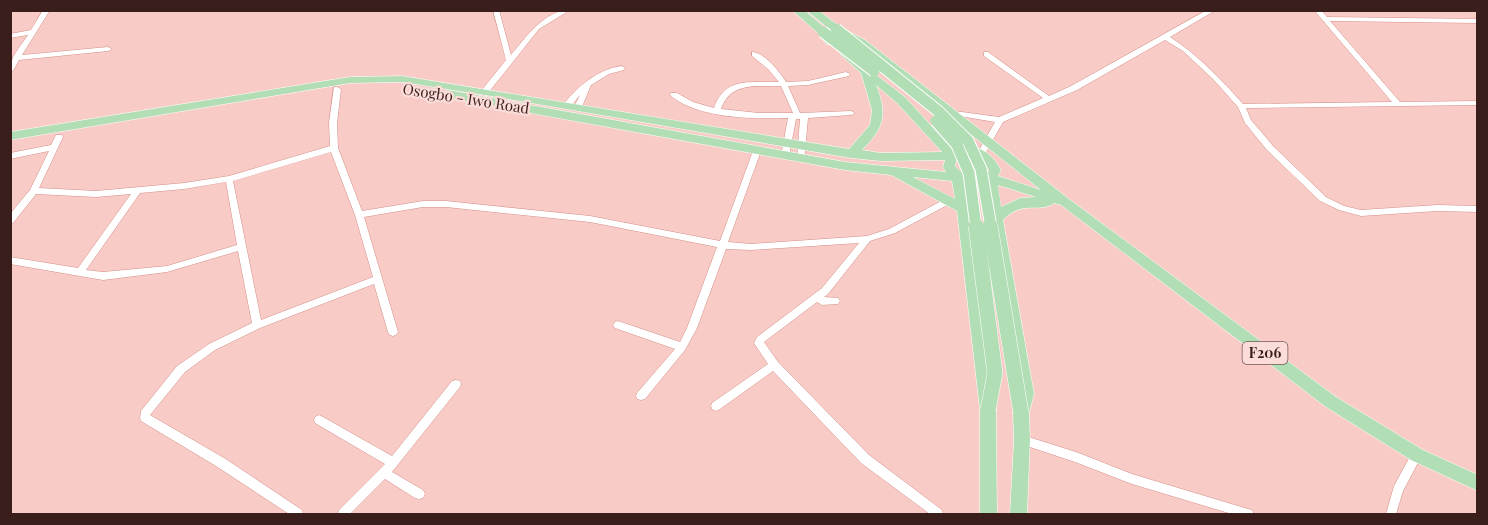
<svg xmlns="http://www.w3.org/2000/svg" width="1488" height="525" font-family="'Playfair Display',serif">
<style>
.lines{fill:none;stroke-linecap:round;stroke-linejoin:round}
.minor-casing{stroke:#d58f88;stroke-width:1}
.primary-casing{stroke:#fff;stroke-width:1}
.minor{fill:#fff;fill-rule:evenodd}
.primary{fill:#b2deb5;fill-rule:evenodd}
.primary-bridge-far1-casing{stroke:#fff;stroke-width:13;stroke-linecap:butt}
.primary-bridge-casing{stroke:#fff;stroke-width:16;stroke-linecap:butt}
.primary-bridge-far1{stroke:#b2deb5;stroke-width:11}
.primary-bridge{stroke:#b2deb5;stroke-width:15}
.labels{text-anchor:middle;stroke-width:4.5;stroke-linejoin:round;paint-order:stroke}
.shield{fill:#fbdcd9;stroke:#735754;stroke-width:1.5}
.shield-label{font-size:14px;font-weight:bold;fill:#391e1b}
.street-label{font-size:15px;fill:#391e1b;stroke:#fbdcd9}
</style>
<rect width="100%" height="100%" fill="#f8cbc6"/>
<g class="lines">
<defs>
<g id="minor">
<path d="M 43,10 L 50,10 L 22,55 L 108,47 L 112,49 L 108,51 L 19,60 L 13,71 L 10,71 C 10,57 20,47 28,35 L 10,38 L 10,34 L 31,30 Z"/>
<path d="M 493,10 L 499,10 L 511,55 C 526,37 545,10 570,10 L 539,29 L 488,93 L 485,93 L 481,91 L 506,60 Z"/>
<path d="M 1207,10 L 1216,10 L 1170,37 C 1199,56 1220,78 1243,104 L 1392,102 L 1314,10 L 1321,10 L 1327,17 L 1478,19 L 1478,23 L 1330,21 L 1400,102 L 1478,101 L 1478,105 L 1246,108 L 1251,120 L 1273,146 L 1326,197 L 1344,206 L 1361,210 L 1437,205 L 1478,206 L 1478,212 L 1437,211 L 1361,216 L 1339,210 L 1320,201 L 1267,150 L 1245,123 L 1238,107 L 1213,79 L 1183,51 L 1165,40 L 1077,90 L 1003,122 L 984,156 L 978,156 L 977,154 L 995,122 L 954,115 L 950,113 L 954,111 L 999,117 L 1043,98 L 984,56 L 984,52 L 988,52 L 1049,96 L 1071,86 Z"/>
<path d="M 752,52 C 765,53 779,71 786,82 L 808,81 L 846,72 L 850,74 L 849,76 L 808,85 L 788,86 L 800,113 L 851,111 L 855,113 L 851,115 L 808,118 L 804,161 L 798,161 L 797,159 L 800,119 L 796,119 L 789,156 L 785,159 L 781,156 L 788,118 C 753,119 698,119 670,95 L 671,93 L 677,93 L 693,102 L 714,108 C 725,76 750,83 779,82 L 768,69 L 752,56 ZM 781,86 L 793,113 L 759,113 L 721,109 C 731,81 756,87 781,86 Z"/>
<path d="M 621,66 L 625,68 L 624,70 L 609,74 L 591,85 L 581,109 L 575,109 L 574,107 L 580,95 L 570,107 L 564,107 L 563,105 C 578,86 597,70 621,66 Z"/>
<path d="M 334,87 L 337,87 L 341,89 L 337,123 L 338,148 L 362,211 L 423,201 L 446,201 L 590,216 L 720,241 L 753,151 L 757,148 L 761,151 L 728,242 L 751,244 L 867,236 L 889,229 L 945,199 L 951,199 L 952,201 L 951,203 L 895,233 L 870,241 L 828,294 L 824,297 L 838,298 L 840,301 L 838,304 L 822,305 L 817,302 L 764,342 L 778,362 L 869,455 L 942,510 L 943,514 L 930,514 L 861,463 L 773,371 L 720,409 L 716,411 L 712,409 L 711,406 L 712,403 L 768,364 L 754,343 L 757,337 L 822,288 L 859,243 L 751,250 L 726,249 L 697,328 L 685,350 L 645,399 L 641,400 L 637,399 L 636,396 L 637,393 L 675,349 L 615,328 L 613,325 L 615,322 L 618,321 L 680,342 L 687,328 L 717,247 L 590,222 L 446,207 L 423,207 L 364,217 L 398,332 L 396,335 L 393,336 L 390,335 L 388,332 L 374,284 L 260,328 L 215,350 L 185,372 L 150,415 L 224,458 L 302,510 L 303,514 L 289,514 L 216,466 L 141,421 L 140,418 L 141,411 L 177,366 L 209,344 L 252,323 L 238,251 L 167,272 L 103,280 L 10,264 L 10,257 L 78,268 L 131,194 L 96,197 L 36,194 L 13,223 L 10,224 L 10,214 L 30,190 L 49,151 L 10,159 L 10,153 L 51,145 L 56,135 L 62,135 L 63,137 L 39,188 L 96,191 L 184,183 L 229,176 L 330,146 L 329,123 ZM 331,152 L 355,215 L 373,277 L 261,320 L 233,181 ZM 226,182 L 237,245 L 167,266 L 103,272 L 86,270 L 140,193 L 184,189 Z"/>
<polygon points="456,380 460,381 461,384 460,387 392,472 423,490 425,494 423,498 419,499 415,498 385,479 350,514 338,514 339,510 385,464 315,423 314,420 315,417 319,415 323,417 392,456 452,381"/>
<polygon points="1022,435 1076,452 1132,474 1248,509 1252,510 1254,514 1232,514 1132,484 1075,462 1018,443 1017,440 1018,437"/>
<polygon points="1417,450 1421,451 1422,455 1403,491 1396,514 1386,514 1394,486 1413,451"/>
</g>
<g id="primary">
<polygon points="792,10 804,10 827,30 835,42 834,44 826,44 819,34"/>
<path d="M 806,10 L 818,10 L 840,27 L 865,40 L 1069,199 L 1336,397 L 1423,450 L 1478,475 L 1478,491 L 1411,460 L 1326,407 L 1061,205 L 1054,203 C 1040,214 1023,199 1003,220 L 1034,394 L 1029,413 L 1030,440 L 1027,514 L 1010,514 L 1014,440 L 1013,413 L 1018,394 L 985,184 L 975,186 L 965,183 L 996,410 L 997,514 L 980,514 L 980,410 L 957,211 L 891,175 L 845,170 L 448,98 L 442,94 L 448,90 L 845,162 L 946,172 L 943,167 L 945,160 L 881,161 L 851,158 L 485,95 L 402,82 L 350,83 L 10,140 L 10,132 L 350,77 L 402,76 L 849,149 L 870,125 L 872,110 L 861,73 L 840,54 L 845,51 L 905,97 L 954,151 C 977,142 990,151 1001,170 L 998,176 L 1041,190 L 857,44 L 832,31 ZM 876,85 L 897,103 L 942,152 L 881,153 L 862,150 C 884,128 888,115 876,85 ZM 963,156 C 977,156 982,159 989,170 L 986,175 C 973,178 965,177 955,166 L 957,158 ZM 913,177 L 952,181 L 955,199 ZM 998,185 L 1036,197 L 1020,198 L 1001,207 Z"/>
</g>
</defs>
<use href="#minor" class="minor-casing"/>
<use href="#primary" class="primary-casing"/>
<use href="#minor" class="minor"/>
<use href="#primary" class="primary"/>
<defs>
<g id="primary-bridge-far1">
<polyline points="836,29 938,111 968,141 981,169 991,227"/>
<polyline points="823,32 874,71"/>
<polyline points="936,121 957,145 969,173 976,227"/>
</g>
<g id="primary-bridge">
<polyline points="976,226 995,373 988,410"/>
<polyline points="990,226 1021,413"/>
</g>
</defs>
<use href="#primary-bridge-far1" class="primary-bridge-far1-casing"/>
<use href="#primary-bridge" class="primary-bridge-casing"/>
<use href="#primary-bridge-far1" class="primary-bridge-far1"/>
<use href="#primary-bridge" class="primary-bridge"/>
</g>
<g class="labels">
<rect class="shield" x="1242.5" y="342" width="45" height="22" rx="4.5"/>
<g class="shield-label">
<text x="1265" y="358">F206</text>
</g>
<g class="street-label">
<text transform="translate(466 99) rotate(9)" y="5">Osogbo - Iwo Road</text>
</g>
</g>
<rect width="1488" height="525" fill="none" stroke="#391e1b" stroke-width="24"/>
</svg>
